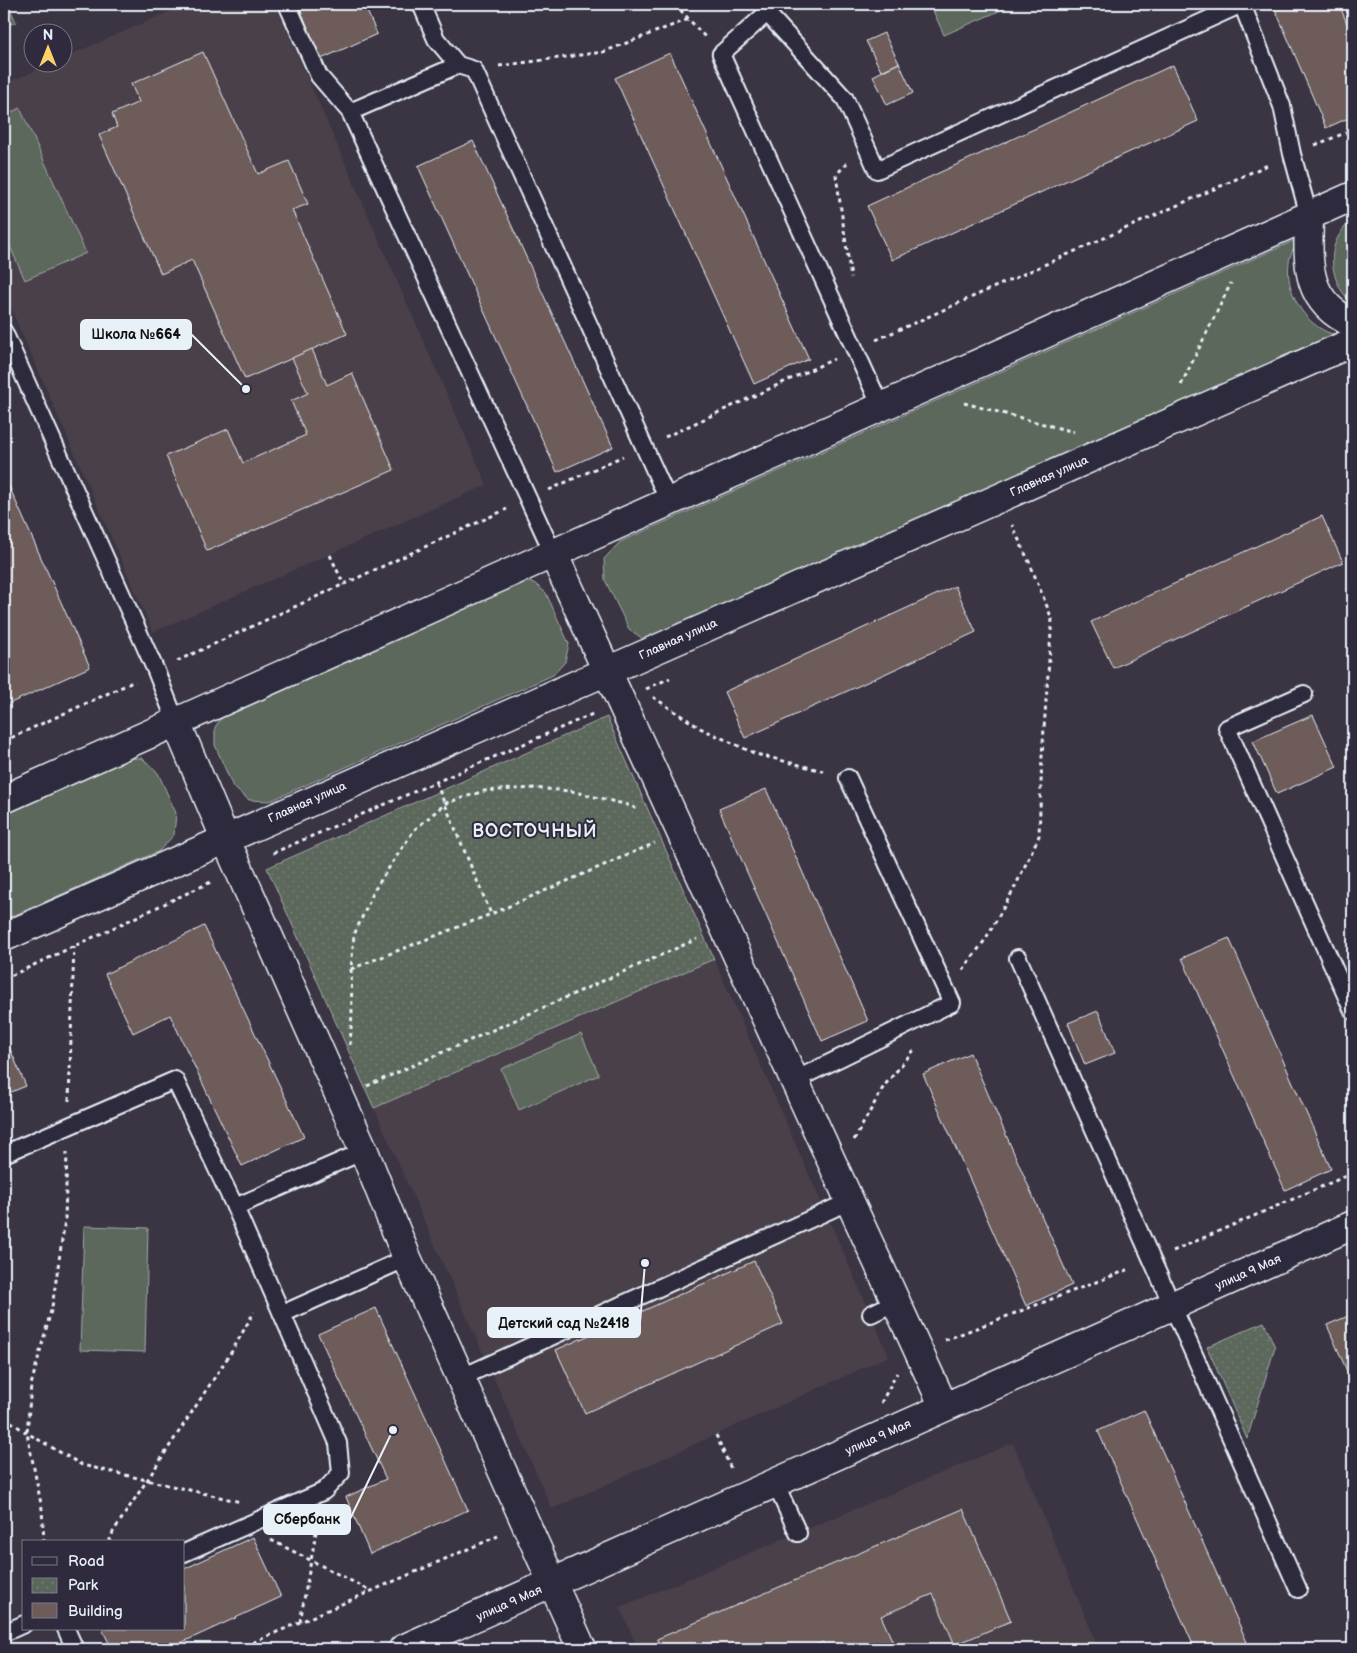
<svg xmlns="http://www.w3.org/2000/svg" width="1357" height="1653" font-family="'Balsamiq Sans',sans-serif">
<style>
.built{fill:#4a404a}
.green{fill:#5c675b;stroke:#a2acaa}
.park{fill:url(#park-dots);stroke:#a2acaa}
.building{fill:#6d5c5a;stroke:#e8f1f8}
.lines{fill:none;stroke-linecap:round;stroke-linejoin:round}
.service-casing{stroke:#e8f1f8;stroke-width:20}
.minor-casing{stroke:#e8f1f8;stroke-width:31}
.tertiary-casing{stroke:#e8f1f8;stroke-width:31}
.path{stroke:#e8f1f8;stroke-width:3;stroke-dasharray:4 4;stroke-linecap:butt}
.service{stroke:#2f2a3d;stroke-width:16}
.minor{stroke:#2f2a3d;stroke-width:28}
.tertiary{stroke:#2f2a3d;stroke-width:28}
.labels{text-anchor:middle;stroke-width:4;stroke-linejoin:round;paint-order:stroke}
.street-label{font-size:12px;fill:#e8f1f8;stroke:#2f2a3d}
.district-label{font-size:18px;font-weight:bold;letter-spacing:1px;fill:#e8f1f8;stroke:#2f2a3d}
.leader{fill:none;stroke:#e8f1f8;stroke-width:2}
.callout-dot{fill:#e8f1f8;stroke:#2f2a3d;stroke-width:2}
.callout{fill:#e8f1f8;stroke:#e8f1f8;stroke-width:2}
.callout-label{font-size:14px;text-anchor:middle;font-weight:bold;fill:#111}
</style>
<defs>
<pattern id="park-dots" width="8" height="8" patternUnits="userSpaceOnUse" patternTransform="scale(1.25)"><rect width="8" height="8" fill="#5c675b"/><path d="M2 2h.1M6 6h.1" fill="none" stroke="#737d73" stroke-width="1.8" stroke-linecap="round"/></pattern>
</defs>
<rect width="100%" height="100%" fill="#3b3443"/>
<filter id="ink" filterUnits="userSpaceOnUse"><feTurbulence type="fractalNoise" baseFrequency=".02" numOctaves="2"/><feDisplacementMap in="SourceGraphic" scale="10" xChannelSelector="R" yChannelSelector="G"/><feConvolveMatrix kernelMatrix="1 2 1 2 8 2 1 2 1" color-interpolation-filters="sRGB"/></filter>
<g filter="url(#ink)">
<g class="built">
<polygon points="187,4 275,4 487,485 153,632 4,293 4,84 53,63 62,62 63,58"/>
<polygon points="714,959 889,1356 552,1509 374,1108"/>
<polygon points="1013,1443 1099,1649 638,1649 620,1607"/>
</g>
<g class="green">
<polygon points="4,4 8,4 16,22 4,27"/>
<polygon points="930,4 1015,4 944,35"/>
<polygon points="20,108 86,253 25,280 4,233 4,116"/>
<path d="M 1353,218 L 1353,303 C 1337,292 1329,266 1334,247 C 1337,236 1345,226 1353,218 Z"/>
<path d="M 1298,239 C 1295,245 1292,251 1290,257 C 1283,285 1300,320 1327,332 C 1331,334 1337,334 1342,335 L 646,641 L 629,629 L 605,580 L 604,559 L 620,542 Z"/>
<polygon points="514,580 534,583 546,593 569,644 565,662 553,675 270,801 249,800 233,787 215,745 215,727 229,707"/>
<polygon points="142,758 158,773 176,813 174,835 159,851 4,920 4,811 119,759"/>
<polygon points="581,1034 599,1075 519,1110 501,1069"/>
<polygon points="84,1226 148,1228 145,1352 80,1350"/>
</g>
<g class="park">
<polygon points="607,717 714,959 374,1108 267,868"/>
<polygon points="1264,1322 1275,1347 1247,1439 1207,1347"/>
</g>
<g class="building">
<polygon points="298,4 364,4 377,34 321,59"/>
<polygon points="1273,4 1339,4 1353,38 1353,116 1326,128"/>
<polygon points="884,33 899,63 881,71 866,41"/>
<polygon points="203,52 258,174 289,161 308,204 292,210 347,334 245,379 192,260 161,274 99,135 117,127 112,114 139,102 131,84"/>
<polygon points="670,53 809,359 754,384 615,78"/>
<polygon points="899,63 913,93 887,105 873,76"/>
<polygon points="1173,65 1198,121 892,260 867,206"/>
<polygon points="473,141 613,447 557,472 418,166"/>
<polygon points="312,349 327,385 352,373 394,470 207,551 166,456 228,429 243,463 306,435 291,401 308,393 292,358"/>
<polygon points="4,475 90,667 4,706"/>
<polygon points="1322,516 1343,562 1113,668 1091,622"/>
<polygon points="955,586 976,632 745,738 724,692"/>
<polygon points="1313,715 1337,767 1277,794 1253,741"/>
<polygon points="766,789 868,1021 822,1041 719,809"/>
<polygon points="204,926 304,1137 242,1166 170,1015 133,1033 105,974"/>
<polygon points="1229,938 1331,1169 1285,1190 1182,958"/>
<polygon points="1098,1011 1115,1053 1085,1065 1068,1023"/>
<polygon points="4,1035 26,1086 4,1095"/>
<polygon points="970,1053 1072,1285 1026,1306 923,1074"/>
<polygon points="754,1261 783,1324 585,1413 556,1350"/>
<polygon points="376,1308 468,1510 370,1554 346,1497 386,1479 318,1334"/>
<polygon points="1353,1314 1353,1385 1327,1325"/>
<polygon points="1144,1410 1247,1642 1231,1649 1195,1649 1098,1431"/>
<polygon points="963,1509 1011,1621 955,1645 933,1594 881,1616 896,1649 826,1649 823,1642 807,1649 661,1649 657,1639"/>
<polygon points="253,1537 281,1597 168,1649 112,1649 102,1629 184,1629 184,1569"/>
</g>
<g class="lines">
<defs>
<g id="service">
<polyline points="287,4 319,76 350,112 553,553"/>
<polyline points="421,4 436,39 458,65 474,70 669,502"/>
<polyline points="1242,4 1282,106 1292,154 1309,216"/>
<polyline points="350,112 458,65"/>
<polyline points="4,332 156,671 176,722"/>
<polyline points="881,407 721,54 767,13 845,99 877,170 1242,4"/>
<polyline points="1304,694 1227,728 1353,1011"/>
<polyline points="1018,958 1298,1589"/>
<polyline points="795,1080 952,1003 848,778"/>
<polyline points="4,1154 175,1080 235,1207"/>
<polyline points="282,1314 235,1207 364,1151"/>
<polyline points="871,1314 896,1302"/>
<polyline points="460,1378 850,1201"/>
<polyline points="775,1483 798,1533"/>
<polyline points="184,1553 324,1491 341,1473 338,1443 282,1314 407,1258"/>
<polyline points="66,1629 75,1649"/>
<polyline points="4,1633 24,1624"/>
</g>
<g id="minor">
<polyline points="553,553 944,1407"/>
<polyline points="176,722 225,838 364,1151 407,1258 582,1649"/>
</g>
<g id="tertiary">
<path d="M 1309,216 C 1308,262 1304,302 1353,323"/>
<polyline points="4,799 1353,196"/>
<polyline points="4,937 1353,342"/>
<polyline points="403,1649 1353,1225"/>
</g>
</defs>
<use href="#service" class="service-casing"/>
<use href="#minor" class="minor-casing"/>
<use href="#tertiary" class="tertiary-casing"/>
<g class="path">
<polyline points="675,4 705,37"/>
<polyline points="499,66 603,52 689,19"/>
<polyline points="1315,145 1353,130"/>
<polyline points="847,163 836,175 851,278"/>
<polyline points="876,340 1270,164"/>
<polyline points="1181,385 1231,283"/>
<polyline points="964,403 1074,432"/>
<polyline points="665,437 834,359"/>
<polyline points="549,490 623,456"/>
<polyline points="330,555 344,585"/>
<polyline points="177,661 507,509"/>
<polyline points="646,689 670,678"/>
<polyline points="653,697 700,728 756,754 827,772"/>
<polyline points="4,741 135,681"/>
<polyline points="436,783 491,914"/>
<polyline points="273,853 595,713"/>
<polyline points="351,969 491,914 655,843"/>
<polyline points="963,970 985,940 1014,889 1039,836 1042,756 1052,619 1030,564 1012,525"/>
<polyline points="4,979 213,881"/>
<polyline points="350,1045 352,1013 351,969 354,935 375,889 414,830 446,803 484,791 533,788 571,791 632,806 636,809"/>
<polyline points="367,1086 697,939"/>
<polyline points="69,1101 74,946"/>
<polyline points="854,1140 884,1086 914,1050"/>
<polyline points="1173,1251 1353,1173"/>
<polyline points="945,1340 1130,1269"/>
<polyline points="881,1403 897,1373"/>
<polyline points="4,1417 27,1433 82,1465 241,1502"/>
<polyline points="716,1435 732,1471"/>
<polyline points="271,1540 371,1591"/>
<polyline points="44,1542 42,1509 27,1433 31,1385 52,1307 65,1220 67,1152"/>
<polyline points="109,1542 113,1532 232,1351 254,1312"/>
<polyline points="300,1622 318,1521"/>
<polyline points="238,1649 498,1536"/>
</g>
<use href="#service" class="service"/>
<use href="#minor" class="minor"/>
<use href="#tertiary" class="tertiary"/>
</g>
</g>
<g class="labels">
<g class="street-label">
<text transform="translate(1049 476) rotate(-24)" y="4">Главная улица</text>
<text transform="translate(678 639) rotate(-24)" y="4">Главная улица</text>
<text transform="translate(307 802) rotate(-24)" y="4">Главная улица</text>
<text transform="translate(1248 1272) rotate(-24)" y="4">улица 9 Мая</text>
<text transform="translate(878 1437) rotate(-24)" y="4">улица 9 Мая</text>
<text transform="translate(509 1603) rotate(-24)" y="4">улица 9 Мая</text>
</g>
<g class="district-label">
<text x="535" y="837">ВОСТОЧНЫЙ</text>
</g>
</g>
<path class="leader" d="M246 389L191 334M645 1263L640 1323M393 1430L350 1519"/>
<g class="callout-dot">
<circle cx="246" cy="389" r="5"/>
<circle cx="645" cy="1263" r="5"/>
<circle cx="393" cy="1430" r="5"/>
</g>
<g class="callout">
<rect x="81" y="320" width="110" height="29" rx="5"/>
<rect x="488" y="1308" width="152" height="29" rx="5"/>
<rect x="264" y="1505" width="86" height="29" rx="5"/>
</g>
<g class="callout-label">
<text x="136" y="339">Школа №664</text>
<text x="564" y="1328">Детский сад №2418</text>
<text x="307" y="1524">Сбербанк</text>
</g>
<rect width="1357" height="1653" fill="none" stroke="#2f2a3d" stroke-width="20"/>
<rect x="10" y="10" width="1337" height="1633" fill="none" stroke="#e8f1f8" stroke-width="2" filter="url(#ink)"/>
<rect x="22" y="1540" width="162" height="90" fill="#2f2a3d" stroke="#797a88"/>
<rect x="32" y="1557" width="25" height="8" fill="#2f2a3d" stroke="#797a88"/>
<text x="68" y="1566" font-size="15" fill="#e8f1f8">Road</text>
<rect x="32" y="1578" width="25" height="15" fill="url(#park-dots)" stroke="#797a88"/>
<text x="68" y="1590" font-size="15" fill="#e8f1f8">Park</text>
<rect x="32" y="1603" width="25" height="15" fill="#6d5c5a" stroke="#797a88"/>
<text x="68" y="1616" font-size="15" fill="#e8f1f8">Building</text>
<g transform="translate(48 48)"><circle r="24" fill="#2f2a3d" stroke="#797a88"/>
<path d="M0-4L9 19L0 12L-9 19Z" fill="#ffd166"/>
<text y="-8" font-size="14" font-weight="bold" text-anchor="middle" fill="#e8f1f8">N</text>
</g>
</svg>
